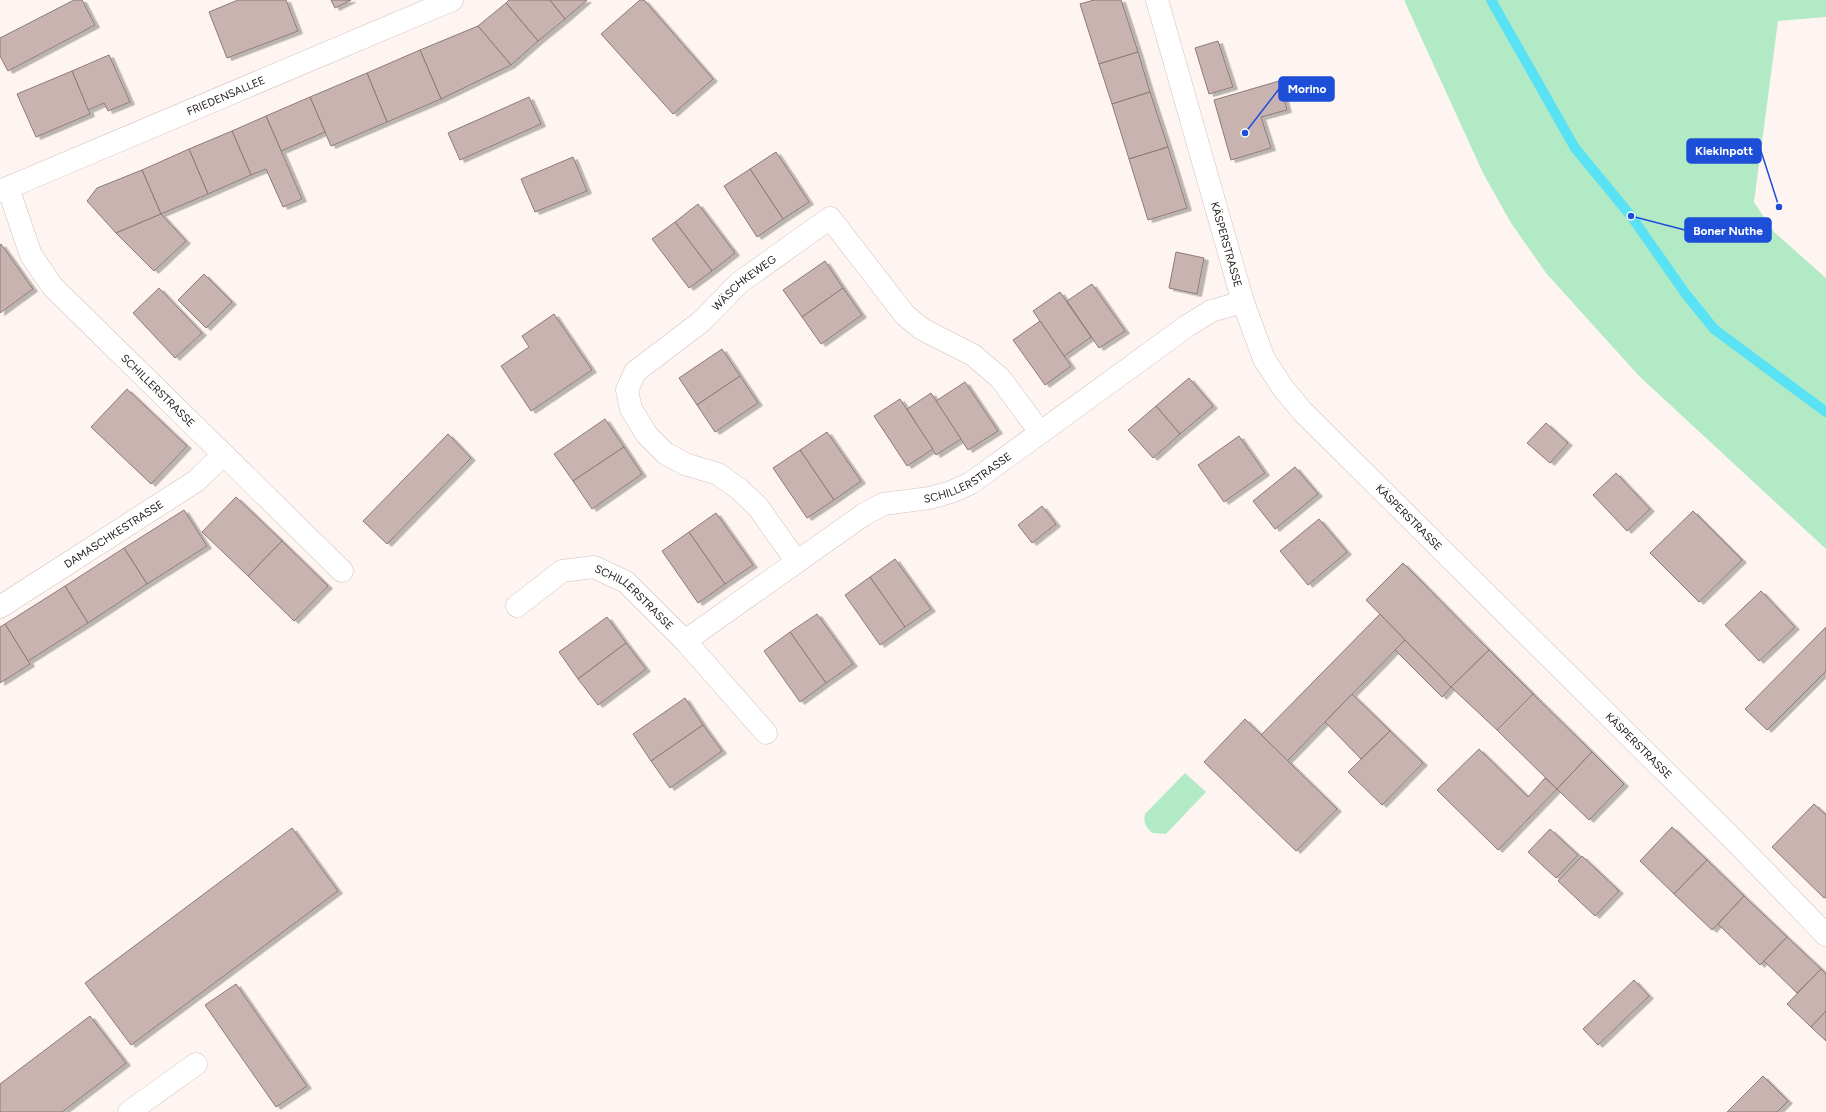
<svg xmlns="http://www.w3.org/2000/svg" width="1826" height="1112" font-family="Figtree,sans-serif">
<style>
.green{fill:#b3eac6}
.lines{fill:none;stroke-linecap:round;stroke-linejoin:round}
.stream{stroke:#59e1f4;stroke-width:10}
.building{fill:#c9b3b1;stroke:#8d7977;filter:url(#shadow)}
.minor-casing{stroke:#d3bfb8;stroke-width:23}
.minor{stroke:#fff;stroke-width:22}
.labels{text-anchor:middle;stroke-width:3.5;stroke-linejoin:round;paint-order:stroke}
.street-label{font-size:11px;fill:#1f1816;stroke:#fff}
.leader{fill:none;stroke:#1d4ed8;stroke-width:1.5}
.callout-dot{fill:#1d4ed8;stroke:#fff;stroke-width:1.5}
.callout{fill:#1d4ed8;stroke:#1d4ed8;stroke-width:1.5}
.callout-label{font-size:12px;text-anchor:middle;font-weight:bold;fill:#fff}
</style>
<defs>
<filter id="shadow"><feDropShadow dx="4.5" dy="2.5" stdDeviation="0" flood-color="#0004"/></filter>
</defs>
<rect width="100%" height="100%" fill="#fef5f2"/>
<g class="green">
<polygon points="1404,0 1826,0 1826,17 1778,21 1754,202 1774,232 1826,278 1826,549 1639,376 1546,273 1511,223 1483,173"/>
<path d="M 1185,773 L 1206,792 L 1166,834 L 1152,833 C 1146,827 1143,823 1145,814 Z"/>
</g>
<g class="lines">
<polyline class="stream" points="1491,0 1575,148 1631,216 1685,293 1714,329 1826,412"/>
</g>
<g class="building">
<polygon points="74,0 82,0 95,25 8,71 0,56 0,38"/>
<polygon points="238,0 286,0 298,31 227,58 209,12"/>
<polygon points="331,0 351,0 335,8"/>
<polygon points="509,0 550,0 565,19 538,41 506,3"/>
<polygon points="550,0 587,0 565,19"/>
<polygon points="640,0 644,0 713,79 673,114 601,34"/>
<polygon points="1094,0 1121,0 1138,52 1099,64 1080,4"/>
<polygon points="506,3 538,41 511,65 478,26"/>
<polygon points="478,26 511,65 441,99 420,50"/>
<polygon points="1218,41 1233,87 1209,94 1195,48"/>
<polygon points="420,50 441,99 387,122 367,73"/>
<polygon points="1138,52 1150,92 1112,104 1099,64"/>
<polygon points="109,55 130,102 108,111 104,103 88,110 72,71"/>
<polygon points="72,71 90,114 36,137 17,94"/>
<polygon points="367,73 387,122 331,146 310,97"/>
<polygon points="1279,81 1287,110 1261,117 1271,148 1231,160 1214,100"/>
<polygon points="1150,92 1168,147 1129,159 1112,104"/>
<polygon points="310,97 325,132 281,151 266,116"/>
<polygon points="529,97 541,124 460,160 448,133"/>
<polygon points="266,116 302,199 283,207 266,169 251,175 232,131"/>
<polygon points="232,131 251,175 208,194 189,149"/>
<polygon points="1168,147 1187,208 1148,220 1129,159"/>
<polygon points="189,149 208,194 161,214 142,170"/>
<polygon points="776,152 809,202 783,219 750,169"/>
<polygon points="573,157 587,191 535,212 521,179"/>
<polygon points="750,169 783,219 757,237 724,186"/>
<polygon points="142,170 161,214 116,233 87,201 97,188"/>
<polygon points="698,204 735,253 712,271 675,222"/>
<polygon points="161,214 186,241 154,271 116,233"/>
<polygon points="675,222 712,271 689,288 652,239"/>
<polygon points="1,244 33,289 0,313 0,245"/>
<polygon points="1176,252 1204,258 1197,294 1169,288"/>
<polygon points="825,261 843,288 802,317 783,290"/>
<polygon points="204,274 232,302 206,328 178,300"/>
<polygon points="1092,284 1125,331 1099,348 1067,301"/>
<polygon points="159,288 202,333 175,358 133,313"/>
<polygon points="843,288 862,315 821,344 802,317"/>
<polygon points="1060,292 1091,337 1064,356 1033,311"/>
<polygon points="554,314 592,370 531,411 501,366 529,347 522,336"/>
<polygon points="1040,321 1071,366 1045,385 1013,340"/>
<polygon points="722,349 740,376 697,405 679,378"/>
<polygon points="740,376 758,403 715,432 697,405"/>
<polygon points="1189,378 1213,406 1180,434 1156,406"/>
<polygon points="965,382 998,431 968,450 936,401"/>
<polygon points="127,389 187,446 151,484 91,427"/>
<polygon points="931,393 961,439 936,455 907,409"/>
<polygon points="900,399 933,449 907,466 874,416"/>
<polygon points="1156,406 1180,434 1153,458 1128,430"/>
<polygon points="605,419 624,447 573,481 554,454"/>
<polygon points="1546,423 1568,443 1550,463 1527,443"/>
<polygon points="827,432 861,481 834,500 800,450"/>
<polygon points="448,434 471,458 387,544 363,521"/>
<polygon points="1239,436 1265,473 1224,502 1198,465"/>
<polygon points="624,447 642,474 592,509 573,481"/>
<polygon points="800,450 834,500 807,518 773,468"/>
<polygon points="1295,467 1318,494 1275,529 1253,501"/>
<polygon points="1616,473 1650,509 1627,531 1593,495"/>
<polygon points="236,497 282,541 248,576 202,532"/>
<polygon points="1042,506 1056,524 1032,543 1018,525"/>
<polygon points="184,510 207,546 147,584 124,548"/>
<polygon points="1693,511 1742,560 1699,602 1650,553"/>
<polygon points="716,513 753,565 725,584 689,532"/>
<polygon points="1319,519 1347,552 1308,585 1280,551"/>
<polygon points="689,532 725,584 698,603 662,551"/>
<polygon points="282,541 328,586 294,621 248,576"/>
<polygon points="124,548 147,584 88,623 65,586"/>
<polygon points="895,559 931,609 905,627 870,577"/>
<polygon points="1403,563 1489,650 1451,687 1366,600"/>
<polygon points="870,577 905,627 880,645 845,595"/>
<polygon points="65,586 88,623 28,661 5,624"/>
<polygon points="1761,591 1795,627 1759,661 1725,625"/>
<polygon points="817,614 853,664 826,683 790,632"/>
<polygon points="1380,614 1405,640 1287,761 1261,735"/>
<polygon points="607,617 626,643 578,679 559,652"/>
<polygon points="5,624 30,664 0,683 0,627"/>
<polygon points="1826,627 1826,671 1767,730 1745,709"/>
<polygon points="790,632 826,683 800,702 764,651"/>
<polygon points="1405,640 1451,687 1442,697 1395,650"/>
<polygon points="626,643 646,669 598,705 578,679"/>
<polygon points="1489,650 1533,694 1497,730 1451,687"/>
<polygon points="1352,694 1390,731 1361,759 1325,722"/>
<polygon points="1533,694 1592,752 1557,789 1497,730"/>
<polygon points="685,698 703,725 651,761 633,734"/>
<polygon points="1245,719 1337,809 1296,851 1204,762"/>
<polygon points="703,725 722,751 670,788 651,761"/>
<polygon points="1390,731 1423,763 1382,805 1348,772"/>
<polygon points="1479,749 1528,797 1545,778 1557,789 1498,850 1437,790"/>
<polygon points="1592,752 1624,784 1589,820 1557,789"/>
<polygon points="1814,804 1826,815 1826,897 1824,898 1772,847"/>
<polygon points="1672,827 1707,860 1674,894 1640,861"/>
<polygon points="292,828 338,891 131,1045 85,983"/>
<polygon points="1550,829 1578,855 1556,878 1528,852"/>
<polygon points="1582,856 1619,891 1595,916 1558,881"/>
<polygon points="1707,860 1744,896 1712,930 1674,894"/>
<polygon points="1744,896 1787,937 1760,965 1718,924"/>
<polygon points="1787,937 1821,969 1797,993 1764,961"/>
<polygon points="1821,969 1826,974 1826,1011 1811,1027 1787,1004"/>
<polygon points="1634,980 1649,996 1598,1045 1583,1029"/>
<polygon points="236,984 307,1086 276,1107 205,1005"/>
<polygon points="1826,1011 1826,1041 1811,1027"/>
<polygon points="90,1016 126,1063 62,1112 0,1112 0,1084"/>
<polygon points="1763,1076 1788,1101 1777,1112 1727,1112"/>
</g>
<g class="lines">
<defs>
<g id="minor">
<path id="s1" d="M 1157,0 L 1243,302 L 1264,359 L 1283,388 L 1303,412 L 1730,836 L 1826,935"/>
<path id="s2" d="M 8,188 L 31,255 L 52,286 L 342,571"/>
<path id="s3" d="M 0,191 L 452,0"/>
<path id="s4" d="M 797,562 L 758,507 L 739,489 L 718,474 L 685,464 L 665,453 L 647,435 L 631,409 L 627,390 L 635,372 L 702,321 L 739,283 L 830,218 L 905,315 L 922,329 L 973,355 L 1000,378 L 1040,432"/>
<path id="s5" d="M 517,606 L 562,571 L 594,567 L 626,582 L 685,641 L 766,733"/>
<path id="s6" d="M 0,607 L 196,481 L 223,455"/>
<path id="s7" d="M 685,641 L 863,515 L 883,504 L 930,498 L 951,492 L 971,483 L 1187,326 L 1211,311 L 1243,302"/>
<polyline points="129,1112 196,1064"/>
</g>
</defs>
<use href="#minor" class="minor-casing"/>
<use href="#minor" class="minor"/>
</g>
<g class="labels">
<g class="street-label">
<text dy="4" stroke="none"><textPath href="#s3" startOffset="245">FRIEDENSALLEE</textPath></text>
<text dy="4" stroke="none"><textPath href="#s1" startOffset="254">KÄSPERSTRASSE</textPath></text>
<text dy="4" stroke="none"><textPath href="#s4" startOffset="413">WÄSCHKEWEG</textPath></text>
<text dy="4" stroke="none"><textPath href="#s2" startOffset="257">SCHILLERSTRASSE</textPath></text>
<text dy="4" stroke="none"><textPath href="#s7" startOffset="331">SCHILLERSTRASSE</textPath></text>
<text dy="4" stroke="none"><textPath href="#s1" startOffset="590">KÄSPERSTRASSE</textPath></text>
<text dy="4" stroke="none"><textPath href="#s6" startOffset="135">DAMASCHKESTRASSE</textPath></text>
<text dy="4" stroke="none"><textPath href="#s5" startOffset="140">SCHILLERSTRASSE</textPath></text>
<text dy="4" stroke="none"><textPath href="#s1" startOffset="914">KÄSPERSTRASSE</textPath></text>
</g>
</g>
<path class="leader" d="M1245 133L1279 89M1779 207L1761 151M1631 216L1685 230"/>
<g class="callout-dot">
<circle cx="1245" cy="133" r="4"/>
<circle cx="1779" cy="207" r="4"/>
<circle cx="1631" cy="216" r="4"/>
</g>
<g class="callout">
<rect x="1279" y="77" width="55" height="24" rx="4"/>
<rect x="1687" y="139" width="74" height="24" rx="4"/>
<rect x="1685" y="218" width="86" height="24" rx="4"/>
</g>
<g class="callout-label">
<text x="1307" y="93">Morino</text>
<text x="1724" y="155">Kiekinpott</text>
<text x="1728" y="235">Boner Nuthe</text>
</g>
</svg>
